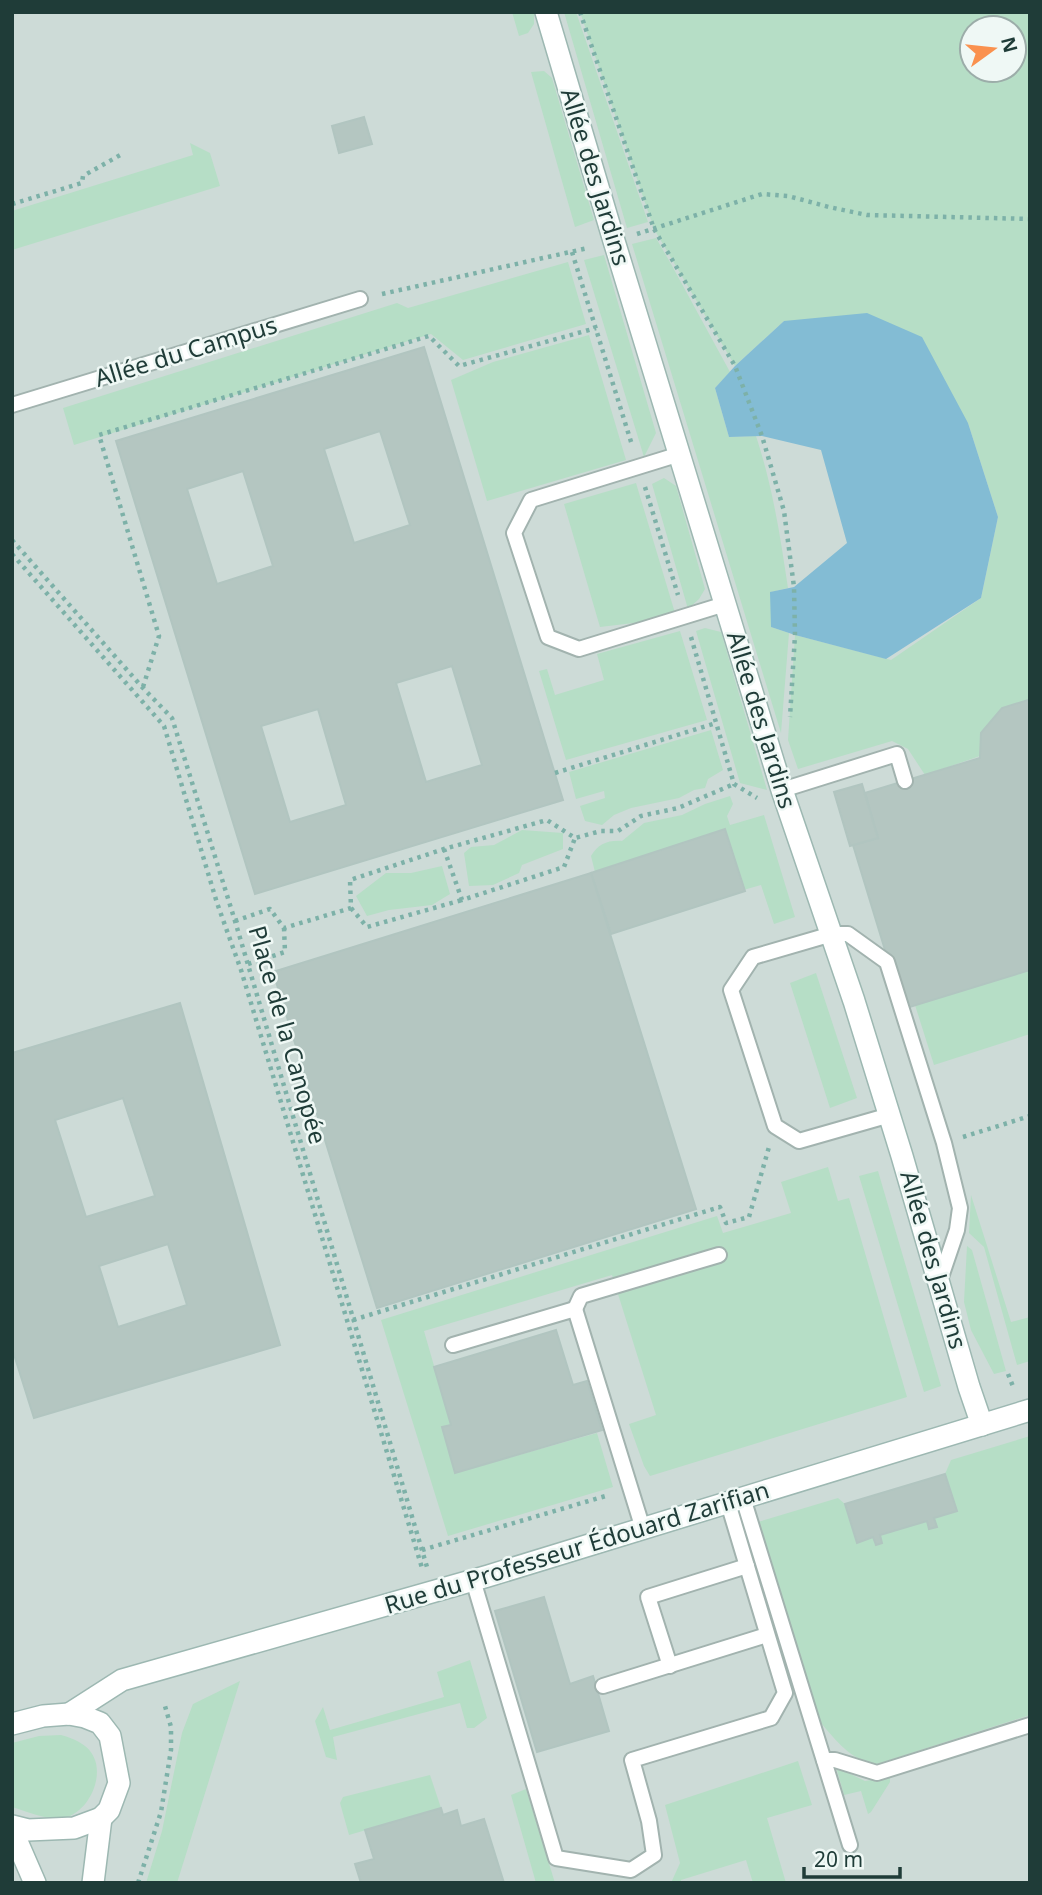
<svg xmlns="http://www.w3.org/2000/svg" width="1042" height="1895" font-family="'Noto Sans',sans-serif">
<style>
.built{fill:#cddbd7;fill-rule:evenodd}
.green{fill:#b6dec6;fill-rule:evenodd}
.water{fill:#83bcd4}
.building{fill:#b4c6c1;stroke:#b1c5c0;stroke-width:2;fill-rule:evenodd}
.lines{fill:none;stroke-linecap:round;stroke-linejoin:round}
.lane-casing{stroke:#a2b3af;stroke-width:18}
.secondary-casing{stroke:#9db8b2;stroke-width:24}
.path{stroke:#7db1a8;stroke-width:4.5;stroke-dasharray:3.5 5;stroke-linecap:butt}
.lane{stroke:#fff;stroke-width:14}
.secondary{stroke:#fff;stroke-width:21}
.labels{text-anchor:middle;stroke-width:5;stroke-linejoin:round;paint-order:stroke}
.street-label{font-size:24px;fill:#1f3c38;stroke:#eff8f5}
</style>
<rect width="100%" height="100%" fill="#dfebe7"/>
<path class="built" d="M 12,12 L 1030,12 L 1030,1883 L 12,1883 ZM 972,28 L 1014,28 L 1014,70 L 972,70 Z"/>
<g class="green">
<polygon points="512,12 534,12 534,24 528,33 519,36"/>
<polygon points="564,12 576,12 648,222 627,228"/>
<path d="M 580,12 L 1030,12 L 1030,701 L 1028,700 L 980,756 L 925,775 L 908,749 L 892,741 L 798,769 L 788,740 L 795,635 L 891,660 L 981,598 L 998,517 L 968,423 L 784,321 L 735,366 L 654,229 ZM 972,28 L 1014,28 L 1014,70 L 972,70 Z"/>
<polygon points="544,71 552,78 594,220 575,227 531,72"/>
<polygon points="190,143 210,153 220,186 12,250 12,211 193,155"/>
<path d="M 656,238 L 671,264 L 730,372 L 715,388 L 729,437 L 756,436 C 773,488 780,535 788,588 L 771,592 L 771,627 L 789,633 L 781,733 L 632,244 Z"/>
<polygon points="604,255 656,433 644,457 584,260"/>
<polygon points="568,262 586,324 463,360 431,334 74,445 63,408 397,303 408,308"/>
<polygon points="589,335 626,460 487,501 451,380 493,362"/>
<polygon points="664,478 676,486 705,589 699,599 688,609 652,484"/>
<polygon points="636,483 675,613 642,622 600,627 564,504"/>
<polygon points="705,628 721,632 767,790 740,783 696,631"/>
<polygon points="680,631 707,720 566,760 539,671 547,669 555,695 604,680 597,654"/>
<polygon points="711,730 723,770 708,779 705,788 694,790 679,798 631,808 614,815 602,825 585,821 580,806 605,798 604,791 576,799 569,772"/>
<path d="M 730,796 L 733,804 L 727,816 L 730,825 L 764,815 L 795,917 L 774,924 L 761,885 L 740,891 L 722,830 L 595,872 L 591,856 C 598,844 608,840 622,841 L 644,823 L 682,815 L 705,804 Z"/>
<polygon points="522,830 563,833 563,849 522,865 519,873 493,885 469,886 464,853 471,847 494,845"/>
<polygon points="442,866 450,894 432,905 389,910 367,916 356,896 386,873 411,873"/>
<polygon points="1030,970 1030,1034 934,1065 915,1005"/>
<polygon points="816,973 857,1098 830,1108 790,983"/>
<polygon points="828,1167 838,1201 849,1198 907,1397 650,1476 644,1466 629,1424 656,1415 612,1275 424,1331 451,1425 442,1428 455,1473 597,1433 613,1487 448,1536 381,1320 717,1216 723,1233 791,1213 781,1182"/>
<polygon points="878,1171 941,1386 924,1392 859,1176"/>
<polygon points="971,1195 1011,1322 1030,1317 1030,1361 1017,1365 984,1247 969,1233"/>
<polygon points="967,1246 972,1250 1006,1371 994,1374 971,1330 964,1302"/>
<path d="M 1030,1436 L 1030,1715 L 874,1765 C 850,1758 837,1742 821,1723 L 758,1522 L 838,1498 L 845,1504 L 857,1542 L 957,1511 L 945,1474 L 951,1460 Z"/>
<polygon points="470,1660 487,1718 474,1728 467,1728 460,1703 333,1737 337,1760 326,1757 315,1721 323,1707 330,1730 444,1697 437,1672"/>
<polygon points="240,1681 177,1883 146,1883 162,1831 182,1733 193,1704"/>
<path d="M 61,1735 C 75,1739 90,1745 95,1760 C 103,1783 85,1816 60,1819 C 48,1820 25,1811 12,1807 L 12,1743 L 39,1736 Z"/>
<polygon points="798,1761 812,1805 767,1818 786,1883 753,1883 746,1860 681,1880 681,1883 671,1883 680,1863 665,1805"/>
<polygon points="836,1767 865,1781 890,1777 890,1782 871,1812 868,1814 861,1791 844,1795"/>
<polygon points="430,1775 441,1808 349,1835 340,1803 343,1797"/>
<polygon points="526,1789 555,1883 536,1883 511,1795"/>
</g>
<polygon class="water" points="867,313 922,337 968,423 998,517 981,598 886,659 795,635 771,627 770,592 794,587 847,543 821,450 762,436 729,437 715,388 735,366 784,321"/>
<g class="building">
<polygon points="364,117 372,144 339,153 332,126"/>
<path d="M 424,347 L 563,800 L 255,894 L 116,441 ZM 380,431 L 410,525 L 354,543 L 324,449 ZM 243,471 L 273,566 L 217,584 L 187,489 ZM 452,666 L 482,765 L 426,782 L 396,683 ZM 318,709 L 346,805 L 290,822 L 261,726 Z"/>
<polygon points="1028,700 1030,701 1030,970 903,1009 853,845 878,838 865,793 980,758 981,733 1002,708"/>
<polygon points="862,784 878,838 850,846 834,792"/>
<polygon points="725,829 745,891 611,934 591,873"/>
<polygon points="591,873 696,1209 377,1308 273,972"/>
<path d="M 180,1003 L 280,1345 L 34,1418 L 12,1348 L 12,1053 ZM 123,1098 L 155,1196 L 86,1217 L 55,1120 ZM 168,1244 L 187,1305 L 118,1327 L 99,1266 Z"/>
<polygon points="556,1330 573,1385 587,1381 602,1430 455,1473 442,1427 451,1425 434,1367"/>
<polygon points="945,1474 957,1511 934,1518 937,1527 929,1529 927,1521 880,1535 882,1543 876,1545 873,1537 857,1543 845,1504"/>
<polygon points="544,1597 570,1684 593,1676 609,1731 537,1752 495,1611"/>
<polygon points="441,1808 443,1815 457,1810 461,1826 484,1819 504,1883 361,1883 355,1864 374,1859 365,1830"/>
</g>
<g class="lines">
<defs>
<g id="lane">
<polyline points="12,405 360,299"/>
<polyline points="680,454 531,500 514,533 548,637 579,649 725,604"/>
<polyline points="782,790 897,754 905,781"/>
<polyline points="890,1115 799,1141 775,1126 731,990 753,957 832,934 848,934 887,962 944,1143 960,1208 957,1230 939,1283"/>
<polyline points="575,1309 581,1296 719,1255"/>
<polyline points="453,1345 575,1309 643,1529"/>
<polyline points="743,1498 850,1845"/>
<polyline points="473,1580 556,1858 631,1870 654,1855 649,1821 632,1760 771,1718 785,1693 728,1503"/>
<polyline points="670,1666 648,1597 747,1566"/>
<polyline points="603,1686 767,1635"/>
<polyline points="824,1760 835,1760 877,1773 1030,1725"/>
</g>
<g id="secondary">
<polyline points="546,12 614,241 782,790 854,1001 902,1156 969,1387 982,1425"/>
<polyline points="69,1714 122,1680 488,1576 1030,1410"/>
<polyline points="12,1724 43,1716 69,1714 85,1717 100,1723 110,1736 119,1783 109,1810 101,1818 74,1828 28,1830 12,1826"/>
<polyline points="12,1830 35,1883"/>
<polyline points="93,1883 101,1818"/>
</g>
</defs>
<use href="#lane" class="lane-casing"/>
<use href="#secondary" class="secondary-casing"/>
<g class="path">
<polyline points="580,12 654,229 735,366 762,436 784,511 794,587 795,635 790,717"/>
<polyline points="12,204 82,183 83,176 122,154"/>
<polyline points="637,234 762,194 788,196 829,207 867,215 1030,219"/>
<polyline points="572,252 632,445"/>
<polyline points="382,294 588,248"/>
<polyline points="645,487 678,595"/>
<polyline points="12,540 143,688 172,718 235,921 427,1567"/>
<polyline points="12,554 164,726 217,903 241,970 422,1568"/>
<polyline points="691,637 734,784 757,798"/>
<polyline points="143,687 159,636 99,435 429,336 459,366 596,328"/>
<polyline points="555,773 716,723"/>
<polyline points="444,849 462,900 564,867 575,838"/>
<polyline points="351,908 367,927 462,900"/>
<polyline points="235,921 270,909 284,928 351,908 350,880 444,849 547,820 575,838 601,831 618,831 641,816 678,808 734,784"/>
<polyline points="248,964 285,952 284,928"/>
<polyline points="963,1137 1030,1116"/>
<polyline points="353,1320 720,1207 726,1223 749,1217 769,1147"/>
<polyline points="1008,1374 1014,1389"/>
<polyline points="422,1550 609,1495"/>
<polyline points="138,1883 161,1812 171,1750 171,1727 165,1706"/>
</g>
<use href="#lane" class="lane"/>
<use href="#secondary" class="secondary"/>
</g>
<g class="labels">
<g class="street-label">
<text transform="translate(595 177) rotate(73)" y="8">Allée des Jardins</text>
<text transform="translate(186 352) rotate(-17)" y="8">Allée du Campus</text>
<text transform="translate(761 720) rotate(73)" y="8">Allée des Jardins</text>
<text transform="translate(287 1035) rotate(74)" y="8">Place de la Canopée</text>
<text transform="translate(933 1260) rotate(74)" y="8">Allée des Jardins</text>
<text transform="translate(577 1548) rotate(-17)" y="8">Rue du Professeur Édouard Zarifian</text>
</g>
</g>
<rect width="1042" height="1895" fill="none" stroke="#1f3c38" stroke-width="28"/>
<g transform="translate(993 49) rotate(75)"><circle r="33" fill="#eff8f5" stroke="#9cada9" stroke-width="2"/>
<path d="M0-5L12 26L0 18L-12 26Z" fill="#fa914e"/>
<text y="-10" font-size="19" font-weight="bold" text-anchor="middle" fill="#1f3c38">N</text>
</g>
<path d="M804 1867v10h96v-10" fill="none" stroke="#1f3c38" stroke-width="3.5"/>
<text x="814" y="1867" font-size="21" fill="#1f3c38" stroke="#eff8f5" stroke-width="5" paint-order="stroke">20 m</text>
</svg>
